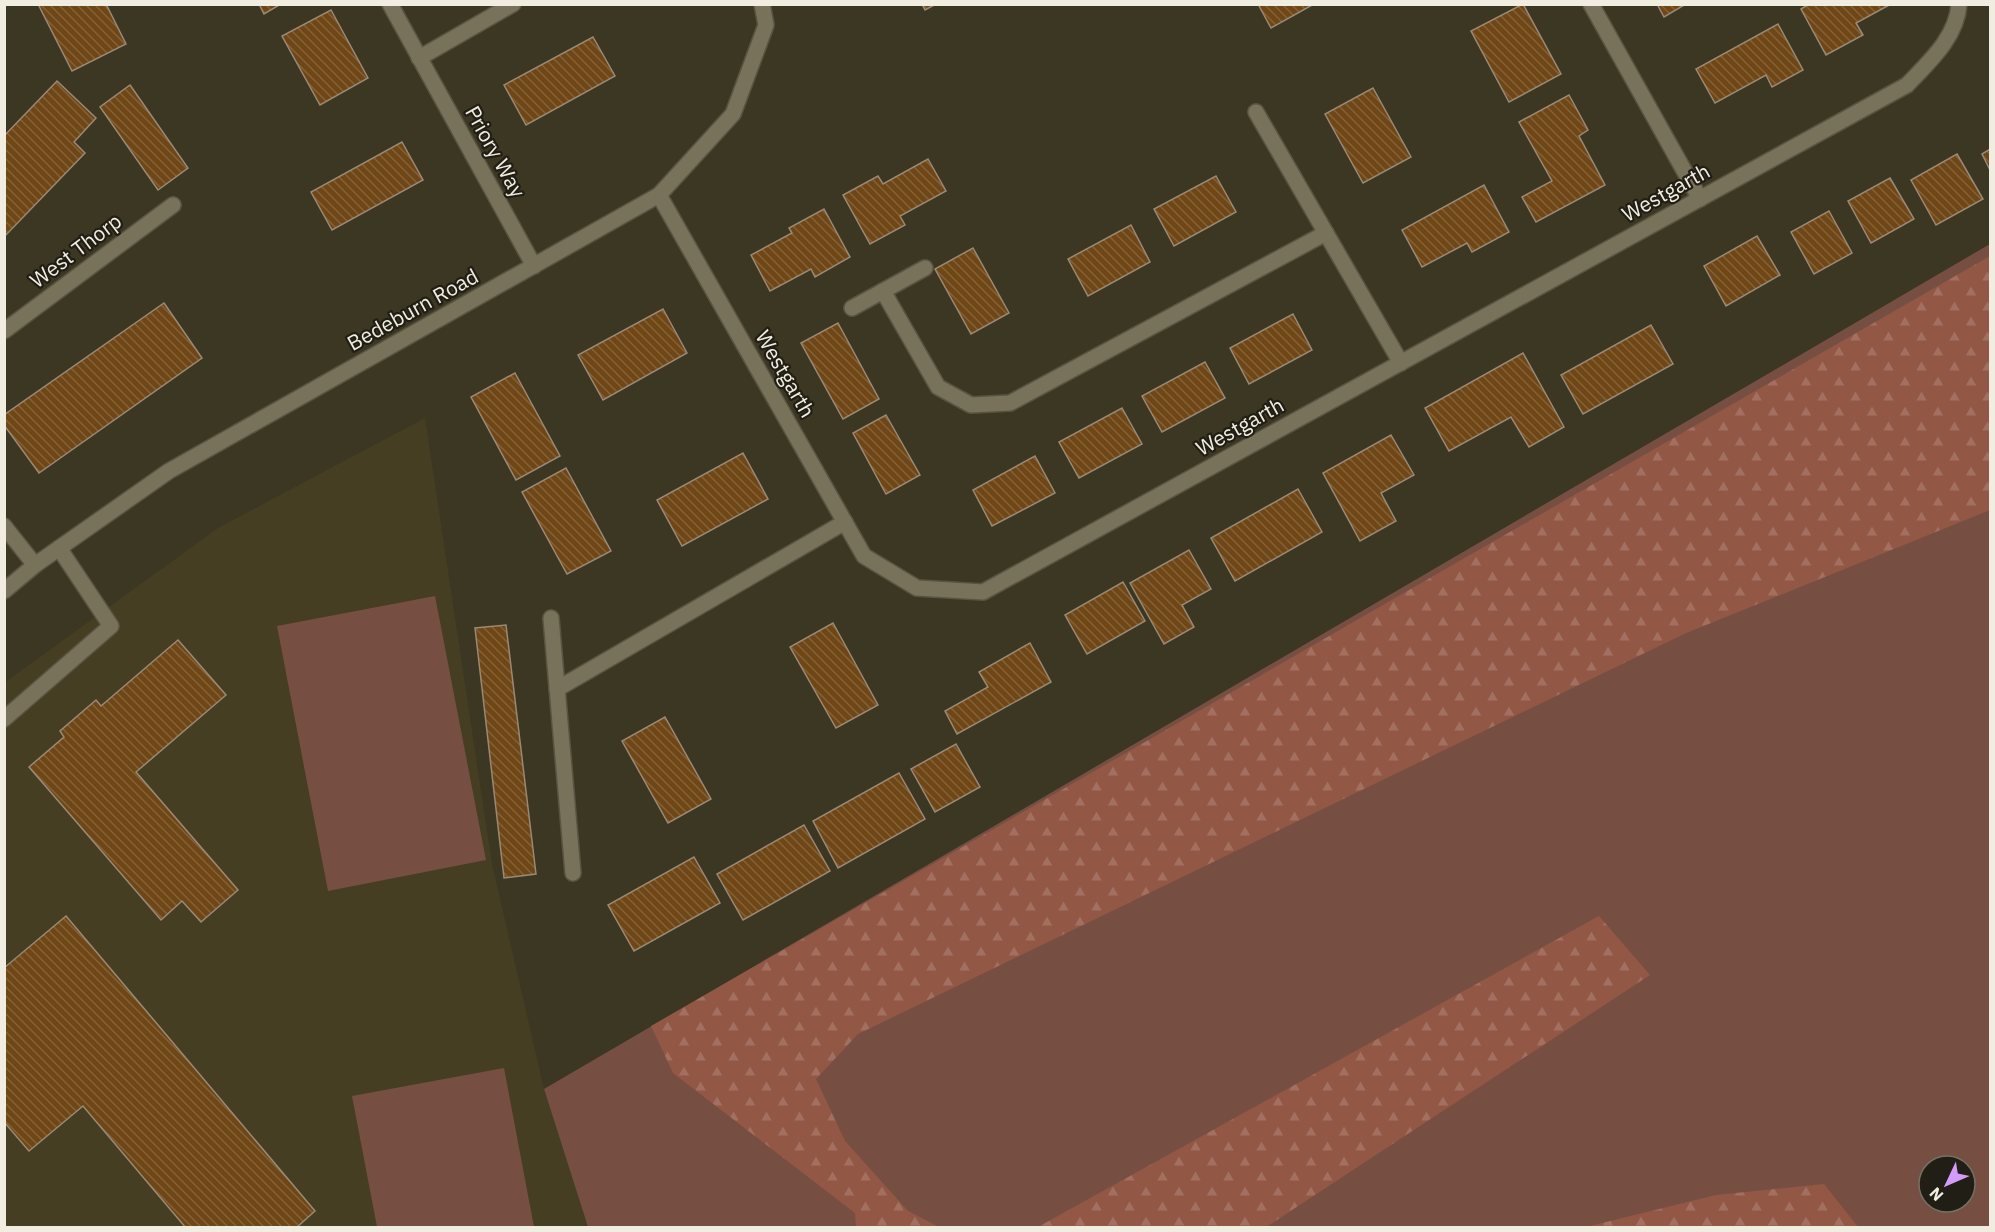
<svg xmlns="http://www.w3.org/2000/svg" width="1995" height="1232" font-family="'IBM Plex Sans',sans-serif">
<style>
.built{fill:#453e22}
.green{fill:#774f42;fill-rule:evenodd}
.forest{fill:url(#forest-firs)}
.building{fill:url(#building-back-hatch);stroke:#9b8977;stroke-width:1.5}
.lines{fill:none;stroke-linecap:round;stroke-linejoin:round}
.service-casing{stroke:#595442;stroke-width:18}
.minor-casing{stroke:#595442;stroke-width:18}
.service{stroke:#78725b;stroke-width:15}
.minor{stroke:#78725b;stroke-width:15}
.labels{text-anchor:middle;stroke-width:4.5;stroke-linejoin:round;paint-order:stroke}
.street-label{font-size:21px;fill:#f1eee1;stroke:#211e15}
</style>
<defs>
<pattern id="forest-firs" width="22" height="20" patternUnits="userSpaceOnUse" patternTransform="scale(1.5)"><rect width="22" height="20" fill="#925745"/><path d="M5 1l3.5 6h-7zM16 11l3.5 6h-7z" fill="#a26f60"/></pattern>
<pattern id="building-back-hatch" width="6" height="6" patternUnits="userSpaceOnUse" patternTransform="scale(1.5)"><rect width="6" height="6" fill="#6f4615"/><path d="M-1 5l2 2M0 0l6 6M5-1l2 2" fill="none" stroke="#846137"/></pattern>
</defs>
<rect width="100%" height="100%" fill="#3c3722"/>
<polygon class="built" points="425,418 492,864 544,1089 588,1227 5,1227 4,683 218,528"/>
<g class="green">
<path d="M 1990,244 L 1990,1227 L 588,1227 L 544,1089 ZM 1929,1166 L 1965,1166 L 1965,1202 L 1929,1202 Z"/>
<polygon points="435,596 486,860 328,891 277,626"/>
<polygon points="504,1068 534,1227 377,1227 352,1096"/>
</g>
<g class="forest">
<polygon points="1990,256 1990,510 1684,634 858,1034 816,1079 845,1141 908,1211 939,1227 856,1227 855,1213 673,1073 651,1026"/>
<polygon points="1599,916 1650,975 1266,1227 1038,1227"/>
<polygon points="1824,1184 1858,1227 1586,1227 1716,1195"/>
</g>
<g class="building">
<polygon points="38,4 106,4 126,44 72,71"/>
<polygon points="259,4 281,4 264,14"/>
<polygon points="922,4 936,4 925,10"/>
<polygon points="1258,4 1314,4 1271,28"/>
<polygon points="1523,4 1561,74 1509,102 1471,31"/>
<polygon points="1657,4 1686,4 1664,17"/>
<polygon points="1809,4 1891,4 1856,23 1863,35 1826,55 1801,9"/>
<polygon points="331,10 368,78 320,105 282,36"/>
<polygon points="1778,24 1803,70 1772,87 1766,75 1715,103 1696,69"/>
<polygon points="593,37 615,76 526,125 504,85"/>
<polygon points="57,81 96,118 74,142 85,153 4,237 4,136"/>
<polygon points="130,85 188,168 158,190 100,107"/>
<polygon points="1373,88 1411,157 1363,183 1325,114"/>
<polygon points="1569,95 1588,130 1579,136 1605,185 1536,222 1522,197 1552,181 1519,122"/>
<polygon points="402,142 423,180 332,230 311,192"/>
<polygon points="1990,149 1990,170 1982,154"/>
<polygon points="1957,154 1983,199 1936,225 1911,180"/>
<polygon points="928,159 946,191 900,216 905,225 870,244 843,195 878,176 883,184"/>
<polygon points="1216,176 1236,212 1174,246 1154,209"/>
<polygon points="1890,178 1914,219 1871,243 1848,201"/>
<polygon points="1484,185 1509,232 1472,252 1467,243 1422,267 1402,230"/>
<polygon points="824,209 850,257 815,277 811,269 770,291 751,255 792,233 789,228"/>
<polygon points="1829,211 1852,253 1814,274 1791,232"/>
<polygon points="1131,225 1150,262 1088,296 1068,259"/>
<polygon points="1757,236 1780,275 1726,306 1704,266"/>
<polygon points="973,248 1009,313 971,334 935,269"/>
<polygon points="164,303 202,358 39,473 4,425 4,415"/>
<polygon points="663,309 687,353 603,400 578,355"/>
<polygon points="1293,314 1312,350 1249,384 1230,348"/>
<polygon points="838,323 879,399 843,419 801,343"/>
<polygon points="1651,325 1673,364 1583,414 1561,375"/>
<polygon points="1523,353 1564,427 1529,447 1511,417 1449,451 1425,408"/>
<polygon points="1205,362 1225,398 1162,432 1142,396"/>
<polygon points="515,373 560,456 516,480 471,397"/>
<polygon points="1122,408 1142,444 1079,478 1059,442"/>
<polygon points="886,415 920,475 886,494 853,433"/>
<polygon points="1391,435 1414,475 1381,493 1396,521 1360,541 1323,473"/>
<polygon points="743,453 768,499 682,546 657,500"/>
<polygon points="1035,456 1055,493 992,526 973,490"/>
<polygon points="566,468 611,551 567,574 522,492"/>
<polygon points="1298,489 1322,532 1235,581 1211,538"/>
<polygon points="1189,550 1211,589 1182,605 1194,627 1164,644 1130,583"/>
<polygon points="1123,582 1145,621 1087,654 1065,615"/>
<polygon points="833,623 878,705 836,728 790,647"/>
<polygon points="506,625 536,874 504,878 475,628"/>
<polygon points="178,640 226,695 136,772 238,890 201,922 182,901 161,920 29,767 64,737 60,731 96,700 101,706"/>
<polygon points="1030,643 1051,682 957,734 945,711 988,687 979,672"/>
<polygon points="665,717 711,799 668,823 622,741"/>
<polygon points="956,744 980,787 935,812 911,769"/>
<polygon points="899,773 925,819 838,868 813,821"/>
<polygon points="804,825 830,871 743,920 717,874"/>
<polygon points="694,857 720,903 634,951 608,905"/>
<polygon points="66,916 315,1211 296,1228 186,1228 83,1106 29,1151 4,1122 4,968"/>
</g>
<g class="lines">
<defs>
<g id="service">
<polyline points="1591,4 1700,199"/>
<polyline points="1256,112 1401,363"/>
<polyline points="883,291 938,387 971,405 1010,403 1326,233"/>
<polyline points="852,308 925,268"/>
<polyline points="551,618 573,873"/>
<polyline points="557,689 845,522"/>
<polyline points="4,719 111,626 59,548"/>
</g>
<g id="minor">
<polyline points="390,4 534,266"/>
<polyline points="419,58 513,4"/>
<path d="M 659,195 L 864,556 L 917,588 L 983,592 L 1907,85 C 1929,62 1957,37 1959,4"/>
<polyline points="4,331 173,205"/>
<polyline points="4,526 35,565"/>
<polyline points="4,591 35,565 169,471 659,195 733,114 766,25 762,4"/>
</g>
</defs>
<use href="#service" class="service-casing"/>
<use href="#minor" class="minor-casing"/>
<use href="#service" class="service"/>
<use href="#minor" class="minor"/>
</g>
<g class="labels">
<g class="street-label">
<text transform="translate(495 152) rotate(61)" y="7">Priory Way</text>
<text transform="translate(1666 193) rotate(-29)" y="7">Westgarth</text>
<text transform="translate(76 251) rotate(-37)" y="7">West Thorp</text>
<text transform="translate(413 310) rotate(-29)" y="7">Bedeburn Road</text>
<text transform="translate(785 374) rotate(60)" y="7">Westgarth</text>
<text transform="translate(1240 427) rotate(-29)" y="7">Westgarth</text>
</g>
</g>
<rect width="1995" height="1232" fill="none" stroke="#f1eee1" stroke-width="12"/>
<g transform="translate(1947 1184) rotate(226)"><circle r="28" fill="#211e15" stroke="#747167" stroke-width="1.5"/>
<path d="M0-4.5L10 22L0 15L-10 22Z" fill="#d59bfa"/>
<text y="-9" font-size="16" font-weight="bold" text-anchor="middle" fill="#f1eee1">N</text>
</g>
</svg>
